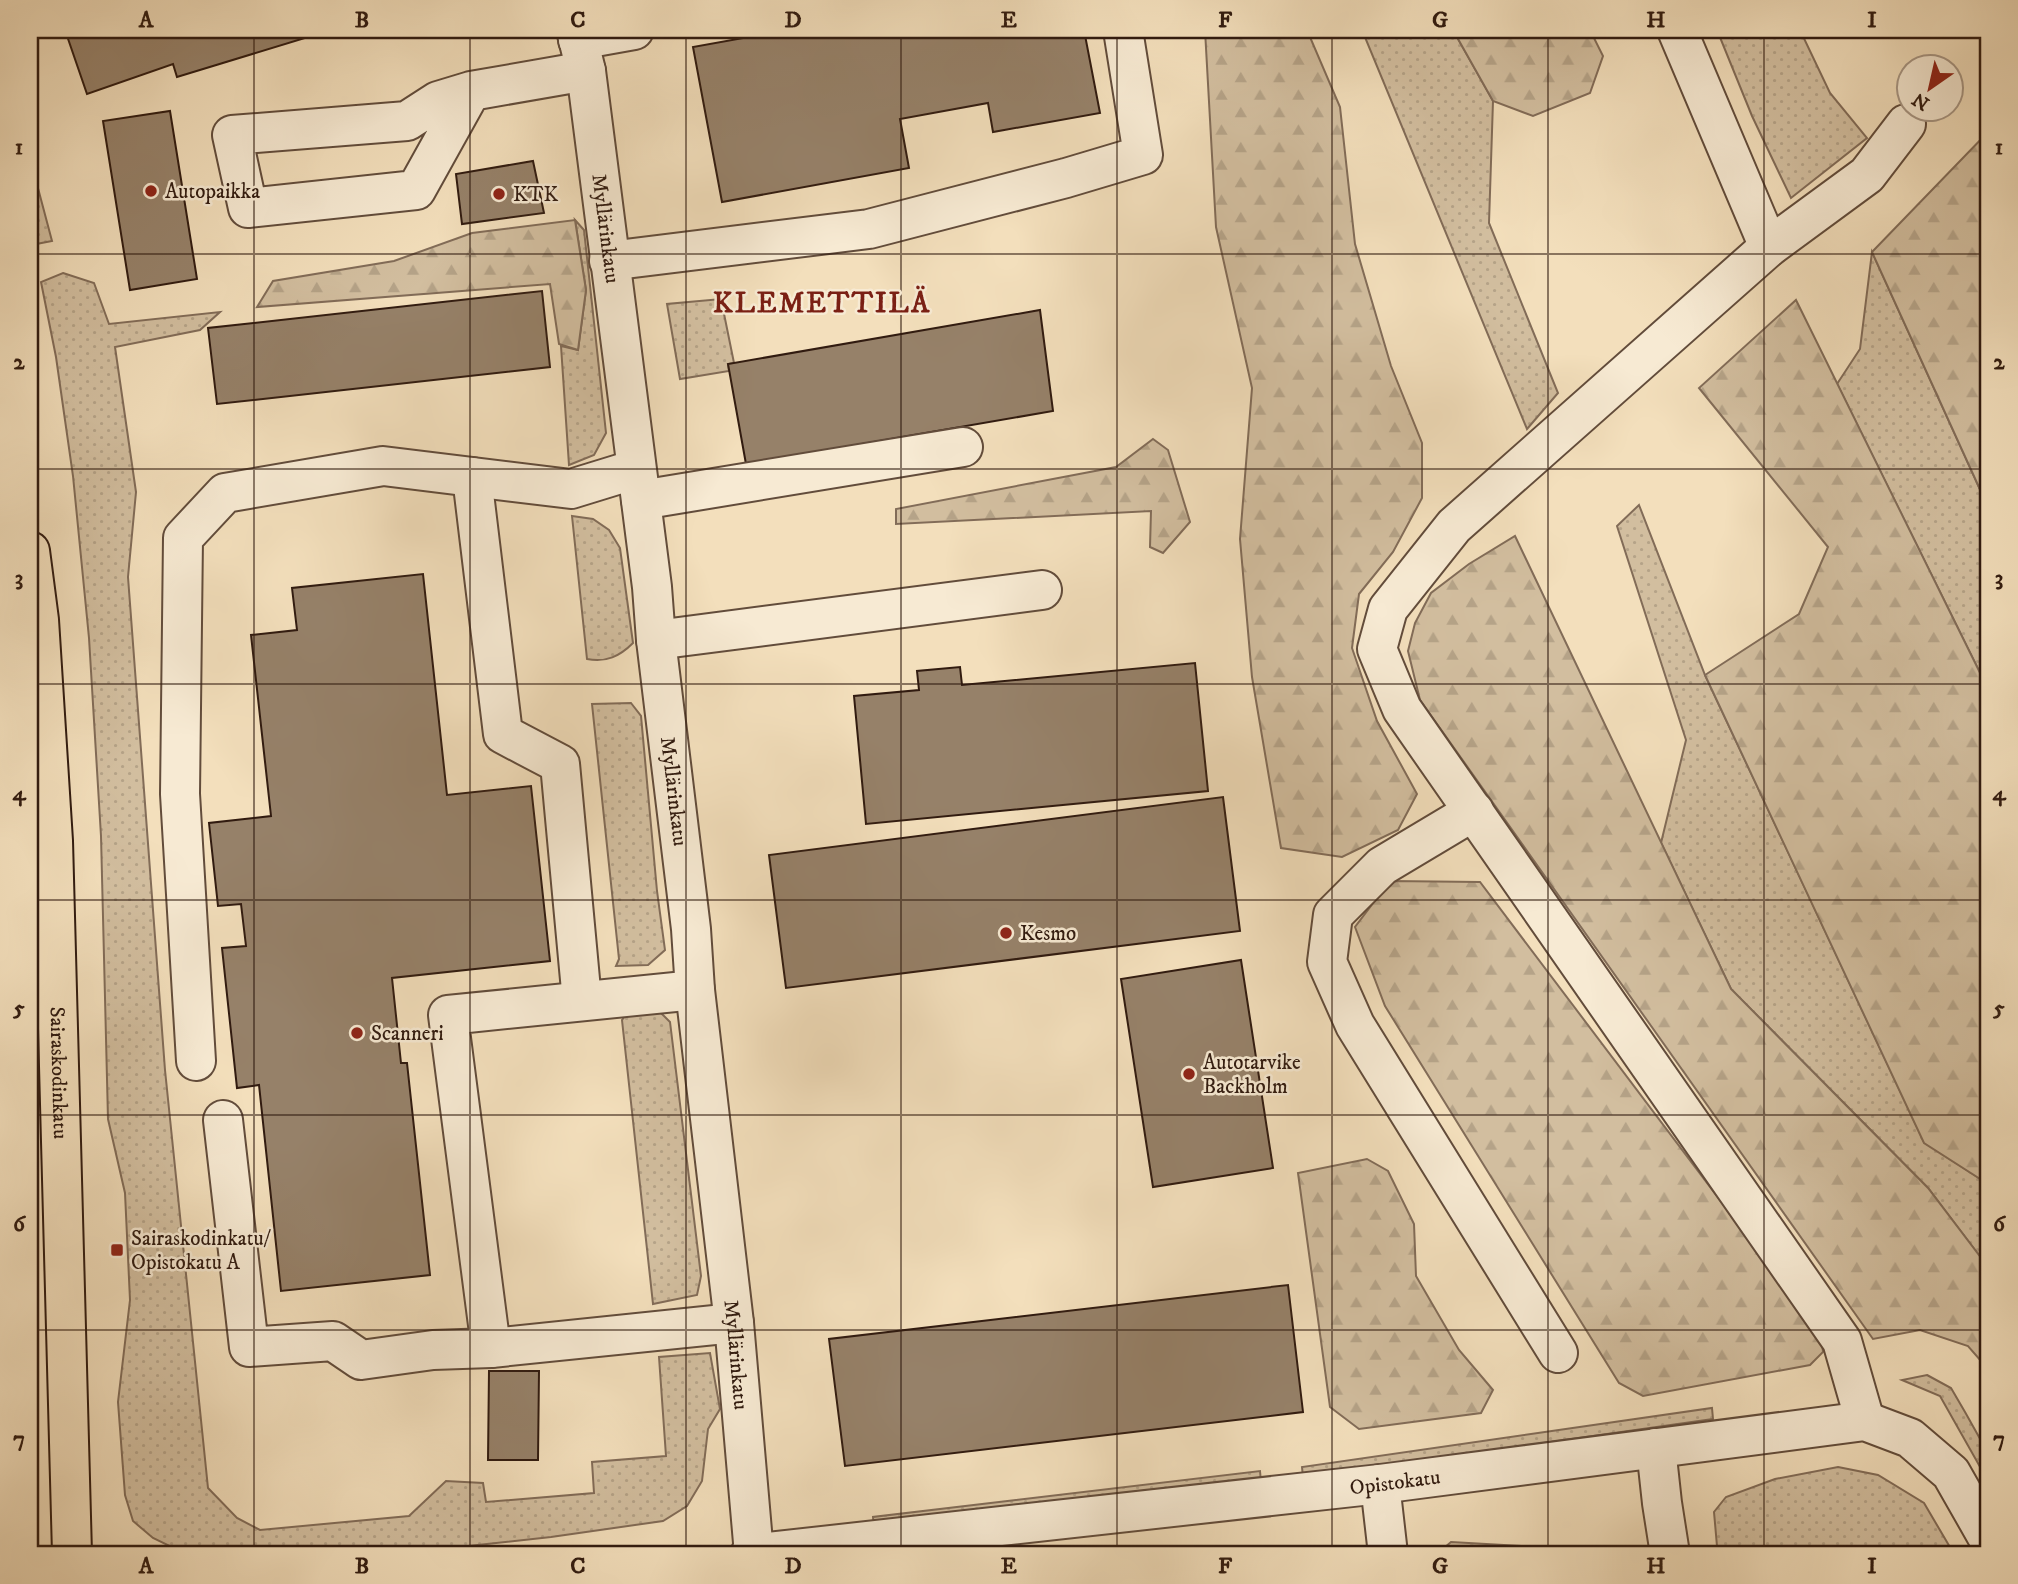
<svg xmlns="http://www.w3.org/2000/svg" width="2018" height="1584" font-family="'IM FELL DW Pica',serif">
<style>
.grass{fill:url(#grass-dots);stroke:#826c58;stroke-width:2}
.forest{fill:url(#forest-firs);stroke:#826c58;stroke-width:2}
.building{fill:#968169;stroke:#311b10;stroke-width:2}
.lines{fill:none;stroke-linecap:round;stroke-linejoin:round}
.minor-casing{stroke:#624c3b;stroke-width:42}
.major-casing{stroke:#311b10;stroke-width:42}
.minor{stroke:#f7ead3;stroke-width:38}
.major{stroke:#f3dfbc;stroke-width:38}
.grid{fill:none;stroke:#311b10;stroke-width:2;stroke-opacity:0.55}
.poi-dot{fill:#8f2418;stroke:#f7ead3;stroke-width:2.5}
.labels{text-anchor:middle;stroke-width:5;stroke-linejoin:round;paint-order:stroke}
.poi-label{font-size:21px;fill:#311b10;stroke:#f7ead3;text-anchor:start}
.street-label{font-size:21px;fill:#311b10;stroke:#f7ead3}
.district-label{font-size:28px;font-weight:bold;letter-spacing:2px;fill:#7a1f14;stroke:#f7ead3}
.neatline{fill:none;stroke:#311b10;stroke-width:2.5}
.grid-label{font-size:23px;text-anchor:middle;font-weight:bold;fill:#311b10}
</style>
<defs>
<pattern id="grass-dots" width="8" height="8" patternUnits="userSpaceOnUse" patternTransform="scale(1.75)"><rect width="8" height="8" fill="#d2be9f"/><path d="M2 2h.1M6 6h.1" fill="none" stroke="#b5a388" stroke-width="1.8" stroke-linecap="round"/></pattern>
<pattern id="forest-firs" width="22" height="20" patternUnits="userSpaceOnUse" patternTransform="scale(1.75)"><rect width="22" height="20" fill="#d2be9f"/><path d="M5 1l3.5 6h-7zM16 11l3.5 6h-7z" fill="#b5a388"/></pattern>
</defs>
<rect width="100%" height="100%" fill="#f3dfbc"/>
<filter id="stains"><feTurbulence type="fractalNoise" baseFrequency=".00286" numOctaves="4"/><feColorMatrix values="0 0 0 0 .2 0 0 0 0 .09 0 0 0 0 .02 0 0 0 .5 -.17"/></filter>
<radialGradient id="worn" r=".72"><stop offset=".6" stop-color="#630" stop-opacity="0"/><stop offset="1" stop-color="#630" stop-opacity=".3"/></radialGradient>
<g class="grass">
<polygon points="1362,30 1453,30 1493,101 1489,223 1558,393 1527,429"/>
<polygon points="1717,30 1800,30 1830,93 1867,138 1791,198 1752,116"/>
<polygon points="30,158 52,241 31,245 30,242"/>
<polygon points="575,220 584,230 606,433 594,455 569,465 561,346 578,350 586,290"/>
<polygon points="1872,252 1988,507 1988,689 1837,384 1860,349"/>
<polygon points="63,273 94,283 109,324 220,312 200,330 115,347 136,492 128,577 165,1070 208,1488 237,1518 260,1530 409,1516 446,1481 483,1483 486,1502 594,1493 592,1462 666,1456 659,1357 710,1353 720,1409 708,1429 702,1481 687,1506 663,1521 551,1537 394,1554 186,1554 153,1538 133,1521 125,1495 118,1402 130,1300 125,1193 108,1119 101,836 89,638 73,476 56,357 41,282"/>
<polygon points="721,299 734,363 728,364 729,371 680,379 667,304"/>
<polygon points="1639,505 1705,675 1924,1142 1988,1184 1988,1267 1928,1188 1731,989 1661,843 1686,740 1617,526"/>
<path d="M 572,516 L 593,519 L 609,530 L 620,548 L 633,643 C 620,656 606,663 587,659 Z"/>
<polygon points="631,703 641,716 657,891 665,950 648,965 616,966 619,959 592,704"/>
<polygon points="658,1010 670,1022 701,1276 697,1295 653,1304 622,1020 628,1012"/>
<polygon points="1927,1375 1951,1388 1965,1412 1988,1453 1988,1481 1940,1396 1902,1380"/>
<polygon points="1712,1408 1713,1419 1303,1477 1302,1467"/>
<polygon points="1838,1467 1878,1475 1924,1503 1954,1554 1724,1554 1717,1546 1714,1512 1726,1497 1775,1479"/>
<polygon points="1260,1471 1261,1482 874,1528 873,1517"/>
</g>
<g class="forest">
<polygon points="1205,30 1307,30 1340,107 1355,244 1391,366 1422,443 1422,498 1393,552 1359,594 1352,648 1377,721 1417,794 1398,830 1342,857 1281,848 1252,677 1240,539 1252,388 1216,227"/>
<polygon points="1453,30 1590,30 1603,56 1590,93 1533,116 1493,101"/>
<polygon points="1988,132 1988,507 1872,252"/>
<polygon points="575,220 586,290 578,350 559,344 550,284 257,307 273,281 394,261 472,233"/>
<polygon points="1796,300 1988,689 1988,1184 1924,1143 1705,675 1799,614 1828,547 1699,388"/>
<polygon points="1153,439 1168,450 1190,522 1163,553 1150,547 1151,511 896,524 896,509 1116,467"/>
<polygon points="1515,536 1731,989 1928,1188 1988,1267 1988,1369 1968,1346 1920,1330 1873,1339 1420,700 1408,651 1415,623 1431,593 1469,564"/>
<polygon points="1390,881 1480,882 1821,1334 1823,1352 1810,1365 1643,1396 1619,1383 1385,1006 1355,927"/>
<polygon points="1367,1159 1388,1171 1414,1224 1416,1276 1459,1350 1493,1390 1481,1413 1359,1429 1330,1407 1298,1173"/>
<polygon points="1451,1542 1541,1547 1552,1554 1437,1554"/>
</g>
<g class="building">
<polygon points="65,30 331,30 177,77 173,64 87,94"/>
<polygon points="422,30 448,30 424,37"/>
<polygon points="787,30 1084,30 1100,113 993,132 988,103 900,119 909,168 722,202 693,47"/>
<polygon points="170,111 197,279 130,290 103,121"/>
<polygon points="533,161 544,213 462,224 456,174"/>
<polygon points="542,291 550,367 217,404 208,328"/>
<polygon points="1040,310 1053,411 746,464 728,364"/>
<polygon points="423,574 447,795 531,786 550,961 392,978 401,1063 407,1063 430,1275 281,1291 259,1085 237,1088 222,948 246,946 241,904 218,906 209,823 271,816 251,635 297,630 292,588"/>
<polygon points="1195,663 1208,791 866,824 854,696 919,690 917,671 960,667 962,685"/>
<polygon points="1223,797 1240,931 786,988 769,855"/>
<polygon points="1241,960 1273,1168 1153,1187 1121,979"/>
<polygon points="1288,1285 1303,1412 845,1466 829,1339"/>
<polygon points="489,1371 539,1371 538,1460 488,1460"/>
</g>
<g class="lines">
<defs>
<g id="minor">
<path id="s1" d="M 576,30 L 586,71 L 652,587 L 656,640 L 691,929 L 695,990 L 734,1323 L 754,1554"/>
<polyline points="1677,30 1769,247"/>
<polyline points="578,40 634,30"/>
<polyline points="471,91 416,190 248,208 232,135 407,121 438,101 471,91 586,71"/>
<polyline points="609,261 869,229 1066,178 1143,155 1123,30"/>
<polyline points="472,477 503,734 560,764 582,1001"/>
<polyline points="641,500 963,447"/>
<polyline points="656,640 1042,590"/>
<polyline points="1474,811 1382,866 1333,915 1327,962 1355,1025 1558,1353"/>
<polyline points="695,990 448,1015 491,1348 734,1323"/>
<polyline points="196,1061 180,794 183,538 225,493 383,466 571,489 636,469"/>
<polyline points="223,1120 249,1347 333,1341 361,1360 433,1350 491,1348"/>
<polyline points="1865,1421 1842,1341 1402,709 1377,649 1388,609 1454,526 1769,247 1867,175 1906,124"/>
<polyline points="1656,1448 1662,1503 1670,1554"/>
<polyline points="1380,1484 1388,1554"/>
<path id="s2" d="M 750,1554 L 1380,1484 L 1865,1421 L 1910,1438 L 1951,1473 L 1988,1538"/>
</g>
<g id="major">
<path id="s3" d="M 30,551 L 39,620 L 53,841 L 72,1554"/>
</g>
</defs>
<use href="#minor" class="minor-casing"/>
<use href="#major" class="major-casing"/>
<use href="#minor" class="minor"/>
<use href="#major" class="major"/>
</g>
<path class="grid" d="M 254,30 L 254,1554M 470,30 L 470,1554M 686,30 L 686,1554M 901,30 L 901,1554M 1117,30 L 1117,1554M 1332,30 L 1332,1554M 1548,30 L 1548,1554M 1764,30 L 1764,1554M 30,254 L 1988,254M 30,469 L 1988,469M 30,684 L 1988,684M 30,900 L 1988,900M 30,1115 L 1988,1115M 30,1330 L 1988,1330"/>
<g class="poi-dot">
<circle cx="151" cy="191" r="7"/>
<circle cx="499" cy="194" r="7"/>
<circle cx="1006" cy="933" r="7"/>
<circle cx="357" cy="1033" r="7"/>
<circle cx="1189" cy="1074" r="7"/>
<rect x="110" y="1243" width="14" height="14" rx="3.5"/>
</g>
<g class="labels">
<g class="poi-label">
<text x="165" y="198">Autopaikka</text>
<text x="513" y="201">KTK</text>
<text x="1020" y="940">Kesmo</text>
<text x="371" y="1040">Scanneri</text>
<text x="1203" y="1069">Autotarvike<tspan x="1203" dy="24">Backholm</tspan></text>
<text x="131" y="1245">Sairaskodinkatu/<tspan x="131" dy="24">Opistokatu A</tspan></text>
</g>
<g class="street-label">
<text dy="7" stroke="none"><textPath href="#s1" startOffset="201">Myllärinkatu</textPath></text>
<text dy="7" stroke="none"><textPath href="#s1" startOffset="768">Myllärinkatu</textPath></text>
<text dy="7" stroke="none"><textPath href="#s3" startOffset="523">Sairaskodinkatu</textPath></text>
<text dy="7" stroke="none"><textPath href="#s1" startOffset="1335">Myllärinkatu</textPath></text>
<text dy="7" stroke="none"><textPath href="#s2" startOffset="649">Opistokatu</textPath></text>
</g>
<g class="district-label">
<text x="822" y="312">KLEMETTILÄ</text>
</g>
</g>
<rect width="2018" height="1584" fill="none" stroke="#f3dfbc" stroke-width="77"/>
<g transform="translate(1930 88) rotate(214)"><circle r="33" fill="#f7ead3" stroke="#a89785" stroke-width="2"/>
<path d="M0-5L12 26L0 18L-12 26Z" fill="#8f2418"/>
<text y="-10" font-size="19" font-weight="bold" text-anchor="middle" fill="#311b10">N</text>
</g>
<rect x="38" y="38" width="1942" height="1508" class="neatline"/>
<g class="grid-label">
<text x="146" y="27">A</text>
<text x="362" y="27">B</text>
<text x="578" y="27">C</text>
<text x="793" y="27">D</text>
<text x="1009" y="27">E</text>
<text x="1225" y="27">F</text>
<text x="1440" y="27">G</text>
<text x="1656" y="27">H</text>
<text x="1872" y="27">I</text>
<text x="19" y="154">1</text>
<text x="1999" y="154">1</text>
<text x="19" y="369">2</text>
<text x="1999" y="369">2</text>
<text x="19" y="585">3</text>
<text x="1999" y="585">3</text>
<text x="19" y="800">4</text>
<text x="1999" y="800">4</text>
<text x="19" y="1015">5</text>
<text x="1999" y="1015">5</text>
<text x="19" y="1231">6</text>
<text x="1999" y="1231">6</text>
<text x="19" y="1446">7</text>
<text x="1999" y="1446">7</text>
<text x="146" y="1573">A</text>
<text x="362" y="1573">B</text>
<text x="578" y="1573">C</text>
<text x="793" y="1573">D</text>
<text x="1009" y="1573">E</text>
<text x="1225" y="1573">F</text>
<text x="1440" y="1573">G</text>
<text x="1656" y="1573">H</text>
<text x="1872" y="1573">I</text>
</g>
<rect width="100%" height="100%" filter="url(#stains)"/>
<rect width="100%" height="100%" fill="url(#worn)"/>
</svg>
